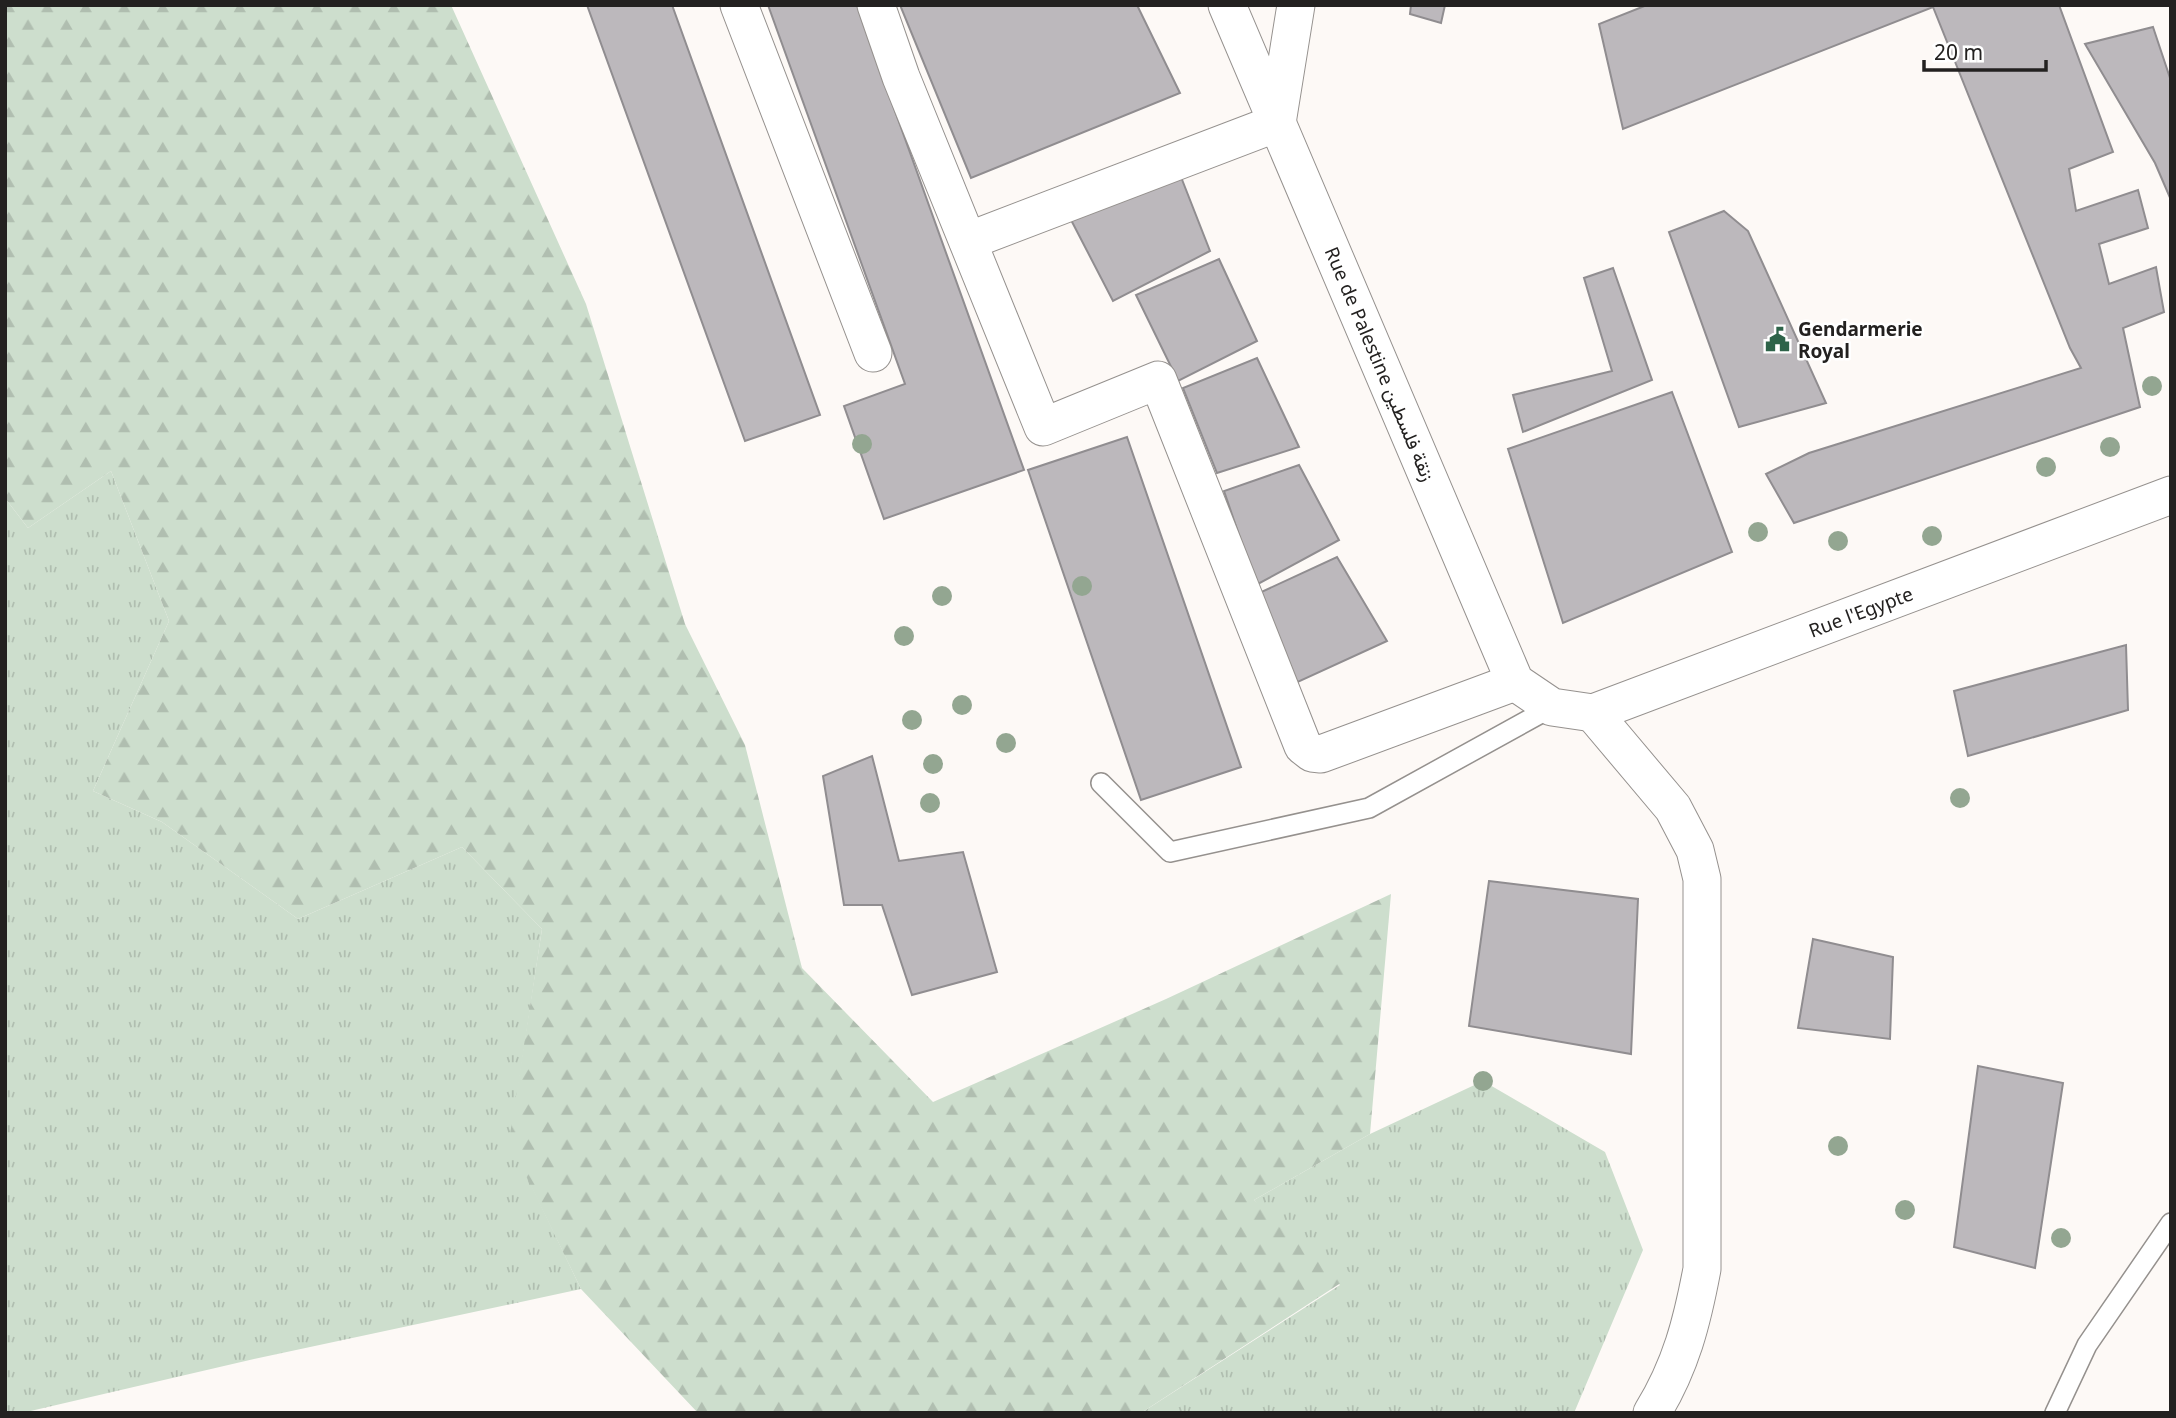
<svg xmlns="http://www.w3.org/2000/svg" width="2176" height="1418" font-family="'Noto Sans',Vazirmatn,sans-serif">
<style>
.grass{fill:url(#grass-tufts)}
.forest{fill:url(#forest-firs)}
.building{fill:#bcb8bc;stroke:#908d90;stroke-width:2}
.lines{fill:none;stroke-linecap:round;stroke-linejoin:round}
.service-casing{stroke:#95918e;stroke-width:22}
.minor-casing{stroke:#95918e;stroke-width:39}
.service{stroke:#fff;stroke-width:19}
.minor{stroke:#fff;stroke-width:37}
.tree{fill:#93a691}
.labels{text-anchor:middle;stroke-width:5;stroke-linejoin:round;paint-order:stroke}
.poi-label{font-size:19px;font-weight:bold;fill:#232120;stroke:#fff;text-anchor:start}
.street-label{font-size:19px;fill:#232120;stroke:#fff}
</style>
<defs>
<pattern id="grass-tufts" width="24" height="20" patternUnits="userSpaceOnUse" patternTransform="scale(1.75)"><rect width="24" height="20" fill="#cddecd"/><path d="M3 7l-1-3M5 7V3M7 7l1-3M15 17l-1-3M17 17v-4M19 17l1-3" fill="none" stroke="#b0beb0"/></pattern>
<pattern id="forest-firs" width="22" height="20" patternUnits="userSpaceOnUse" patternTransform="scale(1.75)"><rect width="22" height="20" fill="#cddecd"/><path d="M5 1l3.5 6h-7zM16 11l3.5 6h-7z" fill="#b0beb0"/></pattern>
</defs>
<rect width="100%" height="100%" fill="#fdf9f6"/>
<g class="grass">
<polygon points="111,471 169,621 93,791 162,822 298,919 462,847 542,929 510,1141 581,1289 254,1359 22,1413 5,1413 5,498 28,528"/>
<polygon points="1483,1081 1605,1152 1643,1250 1574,1413 1141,1413 1340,1285 1254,1200 1370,1134"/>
</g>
<polygon class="forest" points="5,5 451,5 586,304 685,624 745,745 802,968 933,1102 1166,999 1391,894 1370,1134 1254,1200 1353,1275 1141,1413 698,1413 581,1289 509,1141 542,929 462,847 298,919 162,822 93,791 169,621 111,471 28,528 5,498"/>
<g class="building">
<polygon points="587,5 672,5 820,415 745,441"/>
<polygon points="768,5 857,5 1024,470 884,519 844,406 905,384"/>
<polygon points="900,5 1137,5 1180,93 971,178"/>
<polygon points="1411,5 1445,5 1441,23 1410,14"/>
<polygon points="1647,5 2059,5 2113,152 2069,169 2076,211 2138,190 2148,228 2099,244 2109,284 2156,267 2164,312 2123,328 2140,407 1794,523 1766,474 1809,453 2081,368 2070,348 1933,7 1623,129 1599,24"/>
<polygon points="2153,27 2171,81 2171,200 2155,163 2085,44"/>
<polygon points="1181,177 1210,251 1113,301 1069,216"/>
<polygon points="1724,211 1748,231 1826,403 1739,427 1669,232"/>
<polygon points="1219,259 1257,341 1178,381 1136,295"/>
<polygon points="1613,268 1652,380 1523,432 1513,395 1612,371 1584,278"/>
<polygon points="1257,358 1299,447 1217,473 1183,388"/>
<polygon points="1672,392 1732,552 1563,623 1508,449"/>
<polygon points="1127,437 1241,767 1141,800 1028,470"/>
<polygon points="1299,465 1339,540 1256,585 1224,491"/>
<polygon points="1337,557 1387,641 1289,686 1257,594"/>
<polygon points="2126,645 2128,710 1968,756 1954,691"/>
<polygon points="872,756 899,861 963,852 997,972 912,995 882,905 844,905 823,776"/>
<polygon points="1489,881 1638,899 1631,1054 1469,1026"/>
<polygon points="1813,939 1893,957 1890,1039 1798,1028"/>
<polygon points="1978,1066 2063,1083 2035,1268 1954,1247"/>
</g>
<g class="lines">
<defs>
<g id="service">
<polyline points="1101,783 1170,852 1369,808 1552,707"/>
<polyline points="2055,1413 2087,1345 2171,1223"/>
</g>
<g id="minor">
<polyline points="739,5 873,353"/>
<polyline points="876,5 901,77 1043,427 1158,380 1303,746 1312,753 1321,754 1515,682"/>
<path id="s1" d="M 1227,5 L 1515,682 L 1552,707 L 1593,713 L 2171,495"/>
<polyline points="968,241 1277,123 1296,5"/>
<path d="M 1593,713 L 1673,808 L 1695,850 L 1702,879 L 1702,1269 C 1692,1322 1681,1366 1652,1413"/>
</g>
</defs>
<use href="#service" class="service-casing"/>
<use href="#minor" class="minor-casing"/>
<use href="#service" class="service"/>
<use href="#minor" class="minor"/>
</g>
<g class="tree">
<circle cx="2152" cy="386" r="10"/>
<circle cx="862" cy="444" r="10"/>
<circle cx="2110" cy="447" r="10"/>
<circle cx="2046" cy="467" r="10"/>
<circle cx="1758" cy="532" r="10"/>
<circle cx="1932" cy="536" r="10"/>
<circle cx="1838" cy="541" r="10"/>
<circle cx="1082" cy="586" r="10"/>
<circle cx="942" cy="596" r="10"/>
<circle cx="904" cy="636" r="10"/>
<circle cx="962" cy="705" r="10"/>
<circle cx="912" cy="720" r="10"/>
<circle cx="1006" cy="743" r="10"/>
<circle cx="933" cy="764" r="10"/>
<circle cx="1960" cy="798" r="10"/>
<circle cx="930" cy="803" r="10"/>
<circle cx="1483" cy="1081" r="10"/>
<circle cx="1838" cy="1146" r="10"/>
<circle cx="1905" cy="1210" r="10"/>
<circle cx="2061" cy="1238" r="10"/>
</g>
<defs>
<symbol id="civic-bare" viewBox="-9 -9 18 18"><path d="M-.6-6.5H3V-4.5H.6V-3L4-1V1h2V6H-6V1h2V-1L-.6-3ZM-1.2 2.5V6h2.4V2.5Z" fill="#2e6349" stroke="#fff" stroke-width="2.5" paint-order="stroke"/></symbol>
</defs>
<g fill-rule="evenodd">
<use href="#civic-bare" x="1760" y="322" width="35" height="35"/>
</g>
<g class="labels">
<g class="poi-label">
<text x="1798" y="336">Gendarmerie<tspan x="1798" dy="22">Royal</tspan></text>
</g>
<g class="street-label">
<text transform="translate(1380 364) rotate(67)" y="7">Rue de Palestine زنقة فلسطين</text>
<text dy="7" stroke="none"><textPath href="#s1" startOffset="1108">Rue l'Egypte</textPath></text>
</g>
</g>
<rect width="2176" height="1418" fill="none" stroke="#232120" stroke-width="14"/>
<path d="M1924 60v10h122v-10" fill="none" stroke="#232120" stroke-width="3.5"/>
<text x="1934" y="60" font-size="21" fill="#232120" stroke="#ffffff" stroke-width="5" paint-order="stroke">20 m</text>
</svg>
